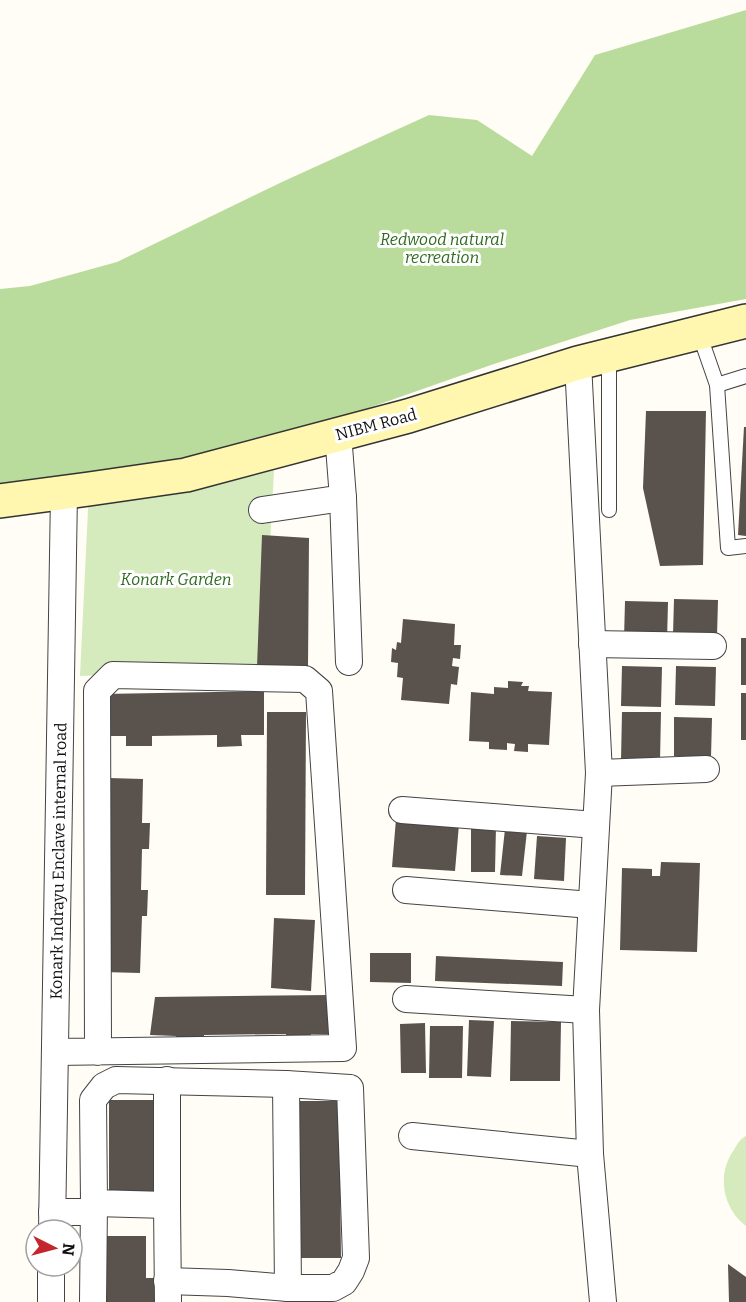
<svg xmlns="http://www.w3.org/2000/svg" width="746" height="1302" font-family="Bitter,serif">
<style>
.green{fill:#d5ebbd}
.forest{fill:#b9dc9c}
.building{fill:#5a524d}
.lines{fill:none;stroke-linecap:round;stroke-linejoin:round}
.service-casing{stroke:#444;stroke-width:16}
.minor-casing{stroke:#444;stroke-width:28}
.secondary-casing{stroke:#333;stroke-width:36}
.service{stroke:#fff;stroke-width:14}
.minor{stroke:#fff;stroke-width:26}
.secondary{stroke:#fff6b0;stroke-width:33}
.labels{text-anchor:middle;stroke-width:6;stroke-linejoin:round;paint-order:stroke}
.park-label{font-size:16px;font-style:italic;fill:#2f6b1f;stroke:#fff}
.street-label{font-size:16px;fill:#111;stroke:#fff}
</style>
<rect width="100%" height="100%" fill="#fffdf5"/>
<g class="green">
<polygon points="264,465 274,471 263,669 80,676 89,489"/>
<path d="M 746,1136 L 746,1226 C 723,1209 716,1174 734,1150 C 737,1144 740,1139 746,1136 Z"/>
</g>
<polygon class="forest" points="746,10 746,299 630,320 491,365 243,452 0,490 0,289 30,286 117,262 282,182 429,115 477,120 532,156 595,55"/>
<g class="building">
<polygon points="646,411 706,411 703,565 660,566 643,488"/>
<polygon points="744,427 746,427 746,536 738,535"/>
<polygon points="262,535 309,538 308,667 257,667"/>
<polygon points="674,599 718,600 717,636 673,635"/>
<polygon points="625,601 668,602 667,640 624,639"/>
<polygon points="403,619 455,624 454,645 461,645 460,659 453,658 452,666 459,667 457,685 451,684 449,704 401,700 403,678 397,677 398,663 391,662 392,648 396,650 397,642 401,643"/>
<rect x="741" y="638" width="5" height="47"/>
<polygon points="622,666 662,667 661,707 621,706"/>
<polygon points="676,666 716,667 715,706 675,705"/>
<polygon points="508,681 523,682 521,686 529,686 528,691 552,692 549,745 528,744 528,752 514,751 515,744 507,743 507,750 489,749 489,742 469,741 471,692 494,694 494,687 508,688"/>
<polygon points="264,691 264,735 241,735 242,746 217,747 217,735 152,736 152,746 126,746 126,736 103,736 103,694"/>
<rect x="741" y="693" width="5" height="47"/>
<polygon points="267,712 306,712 305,895 266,895"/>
<polygon points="622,712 661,712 660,761 621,760"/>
<polygon points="674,717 712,718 711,757 674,756"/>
<polygon points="109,778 143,779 142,823 150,823 149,849 142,849 141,890 148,890 147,916 142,916 140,973 103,972"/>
<polygon points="396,819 459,824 455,871 392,867"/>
<polygon points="471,826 496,826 495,872 471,872"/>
<polygon points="505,829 527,831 522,876 500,875"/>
<polygon points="537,836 566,838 564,881 534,879"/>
<polygon points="661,862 700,863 697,952 620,950 622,868 652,869 652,876 660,876"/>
<polygon points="274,918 315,920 311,991 271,988"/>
<polygon points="370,953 411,953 411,983 370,982"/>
<polygon points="436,956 563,962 562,986 435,981"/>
<polygon points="330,995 331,1034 311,1034 311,1045 286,1045 286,1034 204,1035 204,1044 176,1044 176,1036 150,1035 155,997"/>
<polygon points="469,1020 494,1021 491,1077 467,1076"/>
<polygon points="511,1021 561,1022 560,1081 510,1081"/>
<polygon points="425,1023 426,1073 401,1073 400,1024"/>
<polygon points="430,1026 463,1026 462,1078 429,1078"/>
<rect x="109" y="1100" width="44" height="91"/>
<polygon points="298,1101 339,1101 341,1258 301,1258"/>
<polygon points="106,1236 146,1236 146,1278 155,1278 155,1302 107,1302"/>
<polygon points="728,1264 746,1277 746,1302 729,1302"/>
</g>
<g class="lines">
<defs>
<g id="service">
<polyline points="699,333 717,385 728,548 746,546"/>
<polyline points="717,385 746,376"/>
<polyline points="609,510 609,355"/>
</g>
<g id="minor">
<polyline points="578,363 599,773 586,1010 590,1154 603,1302"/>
<polyline points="338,434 343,498 349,662"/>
<polyline points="262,510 343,498"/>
<polyline points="592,644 713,646"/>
<polyline points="599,773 706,769"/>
<polyline points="402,810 596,825"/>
<polyline points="406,890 591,905"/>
<polyline points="406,999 586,1010"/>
<polyline points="55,1052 343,1048 319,691 305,679 113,675 97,691 98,1052"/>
<polyline points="167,1080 167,1205 168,1302"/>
<polyline points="286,1084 288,1288"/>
<polyline points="412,1136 590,1154"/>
<polyline points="167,1205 94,1203 93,1100 104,1086 116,1080 286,1084 350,1088 356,1258 351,1271 344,1282 333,1288 288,1288 228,1283 167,1281"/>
<polyline points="52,1212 94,1212"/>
<polyline points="52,1230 64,493"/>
<polyline points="51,1302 51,1266"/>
<polyline points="93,1302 94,1203"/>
</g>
<polyline id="secondary" points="0,501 89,489 186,475 408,416 578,363 746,321"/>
</defs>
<use href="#service" class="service-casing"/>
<use href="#minor" class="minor-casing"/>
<use href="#secondary" class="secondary-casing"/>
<use href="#service" class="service"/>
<use href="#minor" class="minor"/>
<use href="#secondary" class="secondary"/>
</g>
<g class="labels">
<g class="park-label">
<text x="442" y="245">Redwood natural<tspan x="442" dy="18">recreation</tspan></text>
<text x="176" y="585">Konark Garden</text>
</g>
<g class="street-label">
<text transform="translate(376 424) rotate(-15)" y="6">NIBM Road</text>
<text transform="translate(58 861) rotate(-89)" y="6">Konark Indrayu Enclave internal road</text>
</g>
</g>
<g transform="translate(54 1248) rotate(96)"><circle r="28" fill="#ffffff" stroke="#a0a0a0" stroke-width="1.5"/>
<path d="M0-4.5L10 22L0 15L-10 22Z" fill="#c4262e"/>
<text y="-9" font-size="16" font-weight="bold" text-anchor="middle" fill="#111111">N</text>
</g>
</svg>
